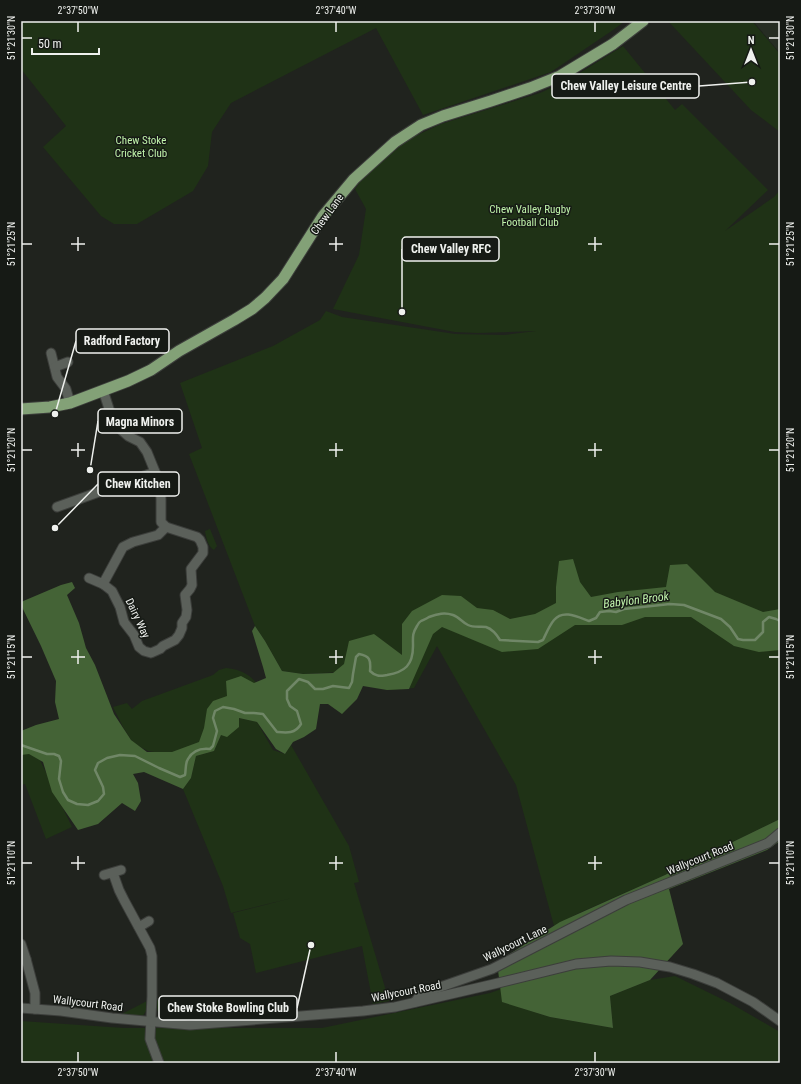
<svg xmlns="http://www.w3.org/2000/svg" width="801" height="1084" font-family="'Roboto Condensed',sans-serif">
<style>
.built{fill:#262d23}
.green{fill:#1f3216}
.forest{fill:#446336}
.lines{fill:none;stroke-linecap:round;stroke-linejoin:round}
.stream{stroke:#708767;stroke-width:2.5}
.minor-casing{stroke:#3c3e3b;stroke-width:11}
.major-casing{stroke:#3c3e3b;stroke-width:13}
.minor{stroke:#5b605a;stroke-width:9}
.major{stroke:#83a177;stroke-width:11}
.ticks{fill:none;stroke:#eff1ee;stroke-width:1.5}
.labels{text-anchor:middle;stroke-width:3;stroke-linejoin:round;paint-order:stroke}
.park-label{font-size:11px;fill:#c0f3ab;stroke:#161a15}
.street-label{font-size:11px;fill:#eff1ee;stroke:#161a15}
.water-label{font-size:12px;font-style:italic;fill:#c3f5ae;stroke:#161a15}
.leader{fill:none;stroke:#eff1ee;stroke-width:1.5}
.callout-dot{fill:#eff1ee;stroke:#161a15;stroke-width:1.5}
.callout{fill:#161a15;stroke:#eff1ee;stroke-width:1.5}
.callout-label{font-size:12px;text-anchor:middle;font-weight:bold;fill:#eff1ee}
.neatline{fill:none;stroke:#eff1ee;stroke-width:1.5}
.ticks-label{font-size:10px;text-anchor:middle;fill:#eff1ee}
</style>
<rect width="100%" height="100%" fill="#20231e"/>
<polygon class="built" points="753,21 780,21 780,53"/>
<g class="green">
<polygon points="21,21 625,21 613,30 551,72 423,115 376,28 231,103 212,132 208,166 193,191 137,224 114,224 101,216 43,147 66,126 21,69"/>
<polygon points="668,21 752,21 780,54 780,132 751,110"/>
<polygon points="623,46 675,110 682,104 768,190 725,231 774,197 780,190 780,819 665,875 579,913 554,926 516,785 437,646 414,688 387,690 342,672 303,674 282,671 265,641 255,626 189,454 202,448 180,383 273,346 320,320 326,311 342,317 455,334 505,335 536,331 478,333 455,332 333,309 359,255 366,209 355,189 374,161 407,140 441,124 540,93 570,79"/>
<path d="M 210,529 L 217,546 L 214,550 C 208,547 206,537 205,531 Z"/>
<path d="M 226,668 C 255,671 259,687 272,709 L 242,708 L 206,740 L 172,755 L 148,751 L 133,743 L 123,727 L 113,707 L 127,703 L 132,709 L 142,701 L 213,675 L 219,670 Z"/>
<polygon points="239,718 257,722 273,750 285,754 291,745 349,846 359,882 354,883 389,1001 373,1004 362,946 256,973 250,944 240,938 233,913 292,898 231,913 223,886 183,789 191,778 196,756 214,751 221,735"/>
<polygon points="21,751 37,754 72,827 46,839 25,784 21,785"/>
<polygon points="675,976 730,1003 780,1032 780,1063 21,1063 21,1021 124,1028 322,1028 490,993 501,989 503,1002 550,1017 613,1028 610,996 650,980"/>
<path d="M 157,1000 L 189,1018 C 172,1019 155,1024 157,1000 Z"/>
<polygon points="147,1001 146,1011 142,1017 120,1015"/>
</g>
<g class="forest">
<polygon points="573,559 580,582 591,597 618,592 666,587 670,565 687,564 715,592 763,612 780,609 780,650 759,652 734,646 691,617 645,617 622,625 575,625 538,649 502,652 442,627 433,634 409,689 387,690 363,686 357,699 342,714 328,704 320,704 316,729 304,737 293,742 285,754 276,749 257,722 239,718 239,727 227,737 221,735 214,751 196,756 191,778 183,789 144,772 133,774 138,783 141,801 135,811 122,803 98,824 78,830 52,792 43,762 29,754 21,755 21,731 36,725 59,719 55,702 56,681 41,646 21,605 21,602 61,585 72,582 75,588 67,595 79,623 86,648 95,665 114,714 131,740 147,752 172,752 199,742 204,728 207,709 213,701 227,696 226,681 241,676 254,683 266,678 263,667 252,631 255,626 265,641 282,671 303,674 333,673 344,664 349,641 374,634 402,655 402,624 412,611 442,595 461,596 477,608 493,610 510,619 535,614 556,603 556,587 559,561"/>
<polygon points="780,819 780,841 767,850 669,889 683,944 650,980 610,996 613,1028 550,1017 502,1002 497,962 560,922 665,875"/>
</g>
<g class="lines">
<path class="stream" d="M 21,745 L 47,754 L 54,754 L 59,756 L 61,761 L 59,779 L 63,792 L 68,800 L 77,804 L 88,805 L 98,801 L 104,794 L 103,787 L 95,770 L 98,763 L 107,758 L 120,755 L 135,756 L 159,768 L 180,777 L 185,775 C 186,771 185,763 188,759 C 193,750 201,748 210,749 L 213,746 L 217,731 L 213,718 L 215,711 L 223,707 L 234,709 L 245,713 L 254,713 L 263,714 L 277,732 C 287,733 295,734 301,724 L 297,711 L 290,706 L 287,699 L 287,691 L 299,679 L 308,682 L 315,689 L 323,689 L 333,686 L 349,688 L 352,682 L 353,674 L 356,657 L 359,654 C 370,656 371,660 370,671 C 376,677 380,676 387,675 C 405,672 413,665 413,646 C 413,637 412,634 417,626 C 418,624 419,622 421,621 C 423,620 426,619 429,617 C 438,614 444,612 453,615 C 459,617 462,622 468,625 C 474,628 481,626 486,627 C 492,629 497,635 500,640 L 538,642 L 543,640 C 546,634 549,626 554,620 C 563,609 578,617 589,621 L 596,618 L 600,612 L 609,611 L 616,612 L 624,609 L 670,604 L 684,605 L 721,619 L 730,627 L 738,639 L 743,640 L 755,640 L 763,632 L 763,622 L 769,617 L 776,619 L 780,621"/>
<defs>
<g id="minor">
<polyline points="51,353 57,377 66,389 70,403"/>
<polyline points="55,367 68,362"/>
<polyline points="57,507 155,472"/>
<polyline points="89,578 103,584 123,547 133,542 158,535 166,527"/>
<polyline points="103,584 112,591 120,607 124,622 134,635 139,647 144,651 151,653 160,649 163,646 175,640 179,635 182,628 182,623 186,617 187,610 185,595 190,589 192,585 191,569 203,553 203,547 200,540 197,537 166,527 161,522 161,499 160,484 147,452 140,442 128,436 119,428 111,415 103,390"/>
<polyline points="113,873 119,890 124,900 150,948 152,956 152,996 150,1039 159,1063"/>
<polyline points="104,875 121,870"/>
<polyline points="139,927 149,921"/>
<polyline points="21,944 26,959"/>
<polyline points="21,960 26,959 35,993 35,1009"/>
<polyline points="415,1002 420,995 429,991 492,969 626,900 768,843 780,833"/>
<polyline points="21,1008 61,1011 112,1018 190,1025 363,1011 395,1007 494,984 576,964 611,961 640,962 670,967 693,974 717,983 753,1002 780,1021"/>
</g>
<polyline id="major" points="21,409 50,407 70,403 128,381 151,370 179,351 234,320 252,309 265,298 283,279 323,216 354,179 395,142 421,125 443,116 491,101 530,88 560,76 613,44 643,21"/>
</defs>
<use href="#minor" class="minor-casing"/>
<use href="#major" class="major-casing"/>
<use href="#minor" class="minor"/>
<use href="#major" class="major"/>
</g>
<path class="ticks" d="M 78,22 L 78,32M 336,22 L 336,32M 595,22 L 595,32M 22,38 L 32,38M 769,38 L 779,38M 78,237 L 78,251M 336,237 L 336,251M 595,237 L 595,251M 22,244 L 32,244M 71,244 L 85,244M 329,244 L 343,244M 588,244 L 602,244M 769,244 L 779,244M 78,443 L 78,457M 336,443 L 336,457M 595,443 L 595,457M 22,450 L 32,450M 71,450 L 85,450M 329,450 L 343,450M 588,450 L 602,450M 769,450 L 779,450M 78,650 L 78,664M 336,650 L 336,664M 595,650 L 595,664M 22,657 L 32,657M 71,657 L 85,657M 329,657 L 343,657M 588,657 L 602,657M 769,657 L 779,657M 78,856 L 78,870M 336,856 L 336,870M 595,856 L 595,870M 22,863 L 32,863M 71,863 L 85,863M 329,863 L 343,863M 588,863 L 602,863M 769,863 L 779,863M 78,1052 L 78,1062M 336,1052 L 336,1062M 595,1052 L 595,1062"/>
<g class="labels">
<g class="park-label">
<text x="141" y="144">Chew Stoke<tspan x="141" dy="13">Cricket Club</tspan></text>
<text x="530" y="213">Chew Valley Rugby<tspan x="530" dy="13">Football Club</tspan></text>
</g>
<g class="street-label">
<text transform="translate(327 214) rotate(-54)" y="4">Chew Lane</text>
<text transform="translate(138 618) rotate(65)" y="4">Dairy Way</text>
<text transform="translate(700 858) rotate(-22)" y="4">Wallycourt Road</text>
<text transform="translate(515 943) rotate(-26)" y="4">Wallycourt Lane</text>
<text transform="translate(406 991) rotate(-11)" y="4">Wallycourt Road</text>
<text transform="translate(88 1003) rotate(7)" y="4">Wallycourt Road</text>
</g>
<g class="water-label">
<text transform="translate(636 600) rotate(-7)" y="4">Babylon Brook</text>
</g>
</g>
<path class="leader" d="M752 82L699 86M402 312L402 249M55 414L76 341M90 470L98 421M55 528L98 484M311 945L297 1008"/>
<g class="callout-dot">
<circle cx="752" cy="82" r="4"/>
<circle cx="402" cy="312" r="4"/>
<circle cx="55" cy="414" r="4"/>
<circle cx="90" cy="470" r="4"/>
<circle cx="55" cy="528" r="4"/>
<circle cx="311" cy="945" r="4"/>
</g>
<g class="callout">
<rect x="552" y="74" width="147" height="24" rx="4"/>
<rect x="402" y="237" width="97" height="24" rx="4"/>
<rect x="76" y="329" width="93" height="24" rx="4"/>
<rect x="98" y="409" width="84" height="24" rx="4"/>
<rect x="98" y="472" width="81" height="24" rx="4"/>
<rect x="159" y="996" width="138" height="24" rx="4"/>
</g>
<g class="callout-label">
<text x="626" y="90">Chew Valley Leisure Centre</text>
<text x="451" y="253">Chew Valley RFC</text>
<text x="122" y="345">Radford Factory</text>
<text x="140" y="426">Magna Minors</text>
<text x="138" y="488">Chew Kitchen</text>
<text x="228" y="1012">Chew Stoke Bowling Club</text>
</g>
<rect width="801" height="1084" fill="none" stroke="#161a15" stroke-width="44"/>
<g transform="translate(751 50)" stroke="#161a15" stroke-width="3" paint-order="stroke">
<path d="M0-3L7 15L0 10L-7 15Z" fill="#eff1ee"/>
<text y="-6" font-size="11" font-weight="bold" text-anchor="middle" fill="#eff1ee">N</text>
</g>
<path d="M32 48v6h67v-6" fill="none" stroke="#eff1ee" stroke-width="2"/>
<text x="38" y="48" font-size="12" fill="#eff1ee" stroke="#161a15" stroke-width="3" paint-order="stroke">50 m</text>
<rect x="22" y="22" width="757" height="1040" class="neatline"/>
<g class="ticks-label">
<text x="78" y="14">2°37'50"W</text>
<text x="336" y="14">2°37'40"W</text>
<text x="595" y="14">2°37'30"W</text>
<text transform="translate(11 38) rotate(-90)" y="4">51°21'30"N</text>
<text transform="translate(790 38) rotate(-90)" y="4">51°21'30"N</text>
<text transform="translate(11 244) rotate(-90)" y="4">51°21'25"N</text>
<text transform="translate(790 244) rotate(-90)" y="4">51°21'25"N</text>
<text transform="translate(11 450) rotate(-90)" y="4">51°21'20"N</text>
<text transform="translate(790 450) rotate(-90)" y="4">51°21'20"N</text>
<text transform="translate(11 657) rotate(-90)" y="4">51°21'15"N</text>
<text transform="translate(790 657) rotate(-90)" y="4">51°21'15"N</text>
<text transform="translate(11 863) rotate(-90)" y="4">51°21'10"N</text>
<text transform="translate(790 863) rotate(-90)" y="4">51°21'10"N</text>
<text x="78" y="1076">2°37'50"W</text>
<text x="336" y="1076">2°37'40"W</text>
<text x="595" y="1076">2°37'30"W</text>
</g>
</svg>
